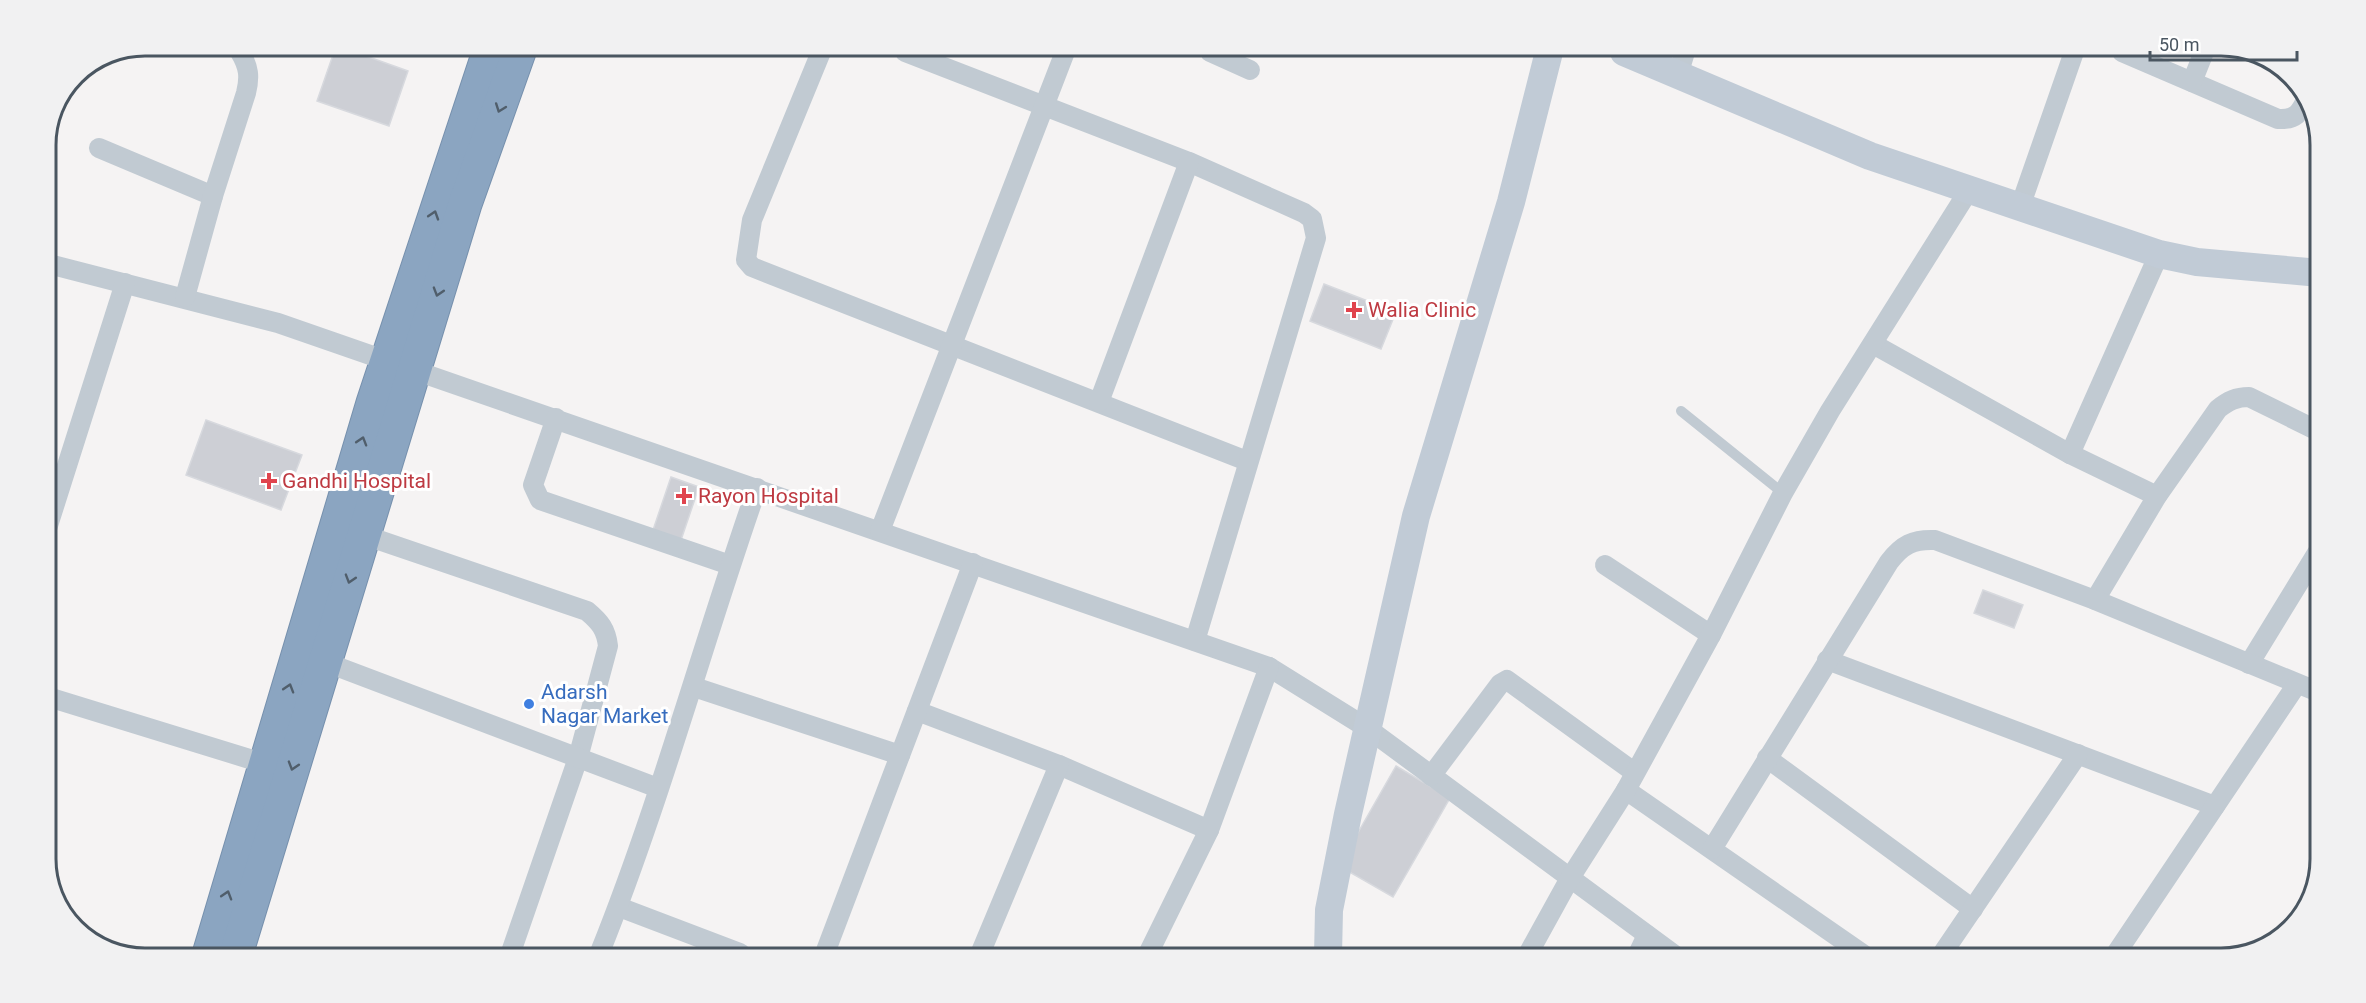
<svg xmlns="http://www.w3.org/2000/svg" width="2366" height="1003" font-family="Roboto,sans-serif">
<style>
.building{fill:#cdcfd5;stroke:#d7d9de;stroke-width:1.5}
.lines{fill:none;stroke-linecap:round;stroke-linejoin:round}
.highway-casing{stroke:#7690ad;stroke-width:35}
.lane{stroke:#c1cad2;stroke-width:10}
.street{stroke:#c1cad2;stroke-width:20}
.secondary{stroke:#c1cbd6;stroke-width:28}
.highway{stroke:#8ba5c1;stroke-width:33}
.oneway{stroke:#505e6b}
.health-dot{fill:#e0444e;stroke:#fff;stroke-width:2}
.shop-dot{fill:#3f7fe0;stroke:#fff;stroke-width:2}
.labels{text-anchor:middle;stroke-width:6;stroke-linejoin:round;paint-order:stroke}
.health-label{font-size:21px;fill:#be3a42;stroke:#fff;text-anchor:start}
.shop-label{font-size:21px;fill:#366cbe;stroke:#fff;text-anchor:start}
.rim{fill:none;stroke:#4a5661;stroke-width:3}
</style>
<rect width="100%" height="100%" fill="#f5f3f3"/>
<g class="building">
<polygon points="334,52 355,52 408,71 389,126 317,101"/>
<polygon points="1324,284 1396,312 1381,349 1310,321"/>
<polygon points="206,420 302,455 281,510 186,475"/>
<polygon points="671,477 699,487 680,543 652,533"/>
<polygon points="1983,590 2023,605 2014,628 1974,613"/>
<polygon points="1396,766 1450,798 1393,897 1339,866"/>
</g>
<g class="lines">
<defs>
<g id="highway">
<polyline points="210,951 373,403 489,52"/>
<polyline points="237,951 465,204 519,52"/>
</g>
</defs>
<use href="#highway" class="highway-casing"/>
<polyline class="lane" points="1681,411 1783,493"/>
<g class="street">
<polyline points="821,52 752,220 746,260 752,267 1247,461"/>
<polyline points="905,52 1189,162 1304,213 1312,219 1316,238 1195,641"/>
<polyline points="1210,52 1250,70"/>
<path d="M 2122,52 L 2278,119 C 2296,120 2300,113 2307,98"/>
<polyline points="1678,75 1685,52"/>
<polyline points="2192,82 2204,52"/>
<polyline points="99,148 213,196"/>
<polyline points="2020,207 2074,52"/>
<polyline points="45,263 278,323 1269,667 1367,728 1676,956"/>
<path d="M 185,297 L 213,196 L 246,93 C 250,77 249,67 240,52"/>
<polyline points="1873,344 2070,454 2157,496"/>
<polyline points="1099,402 1189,162"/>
<polyline points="556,418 533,485 540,500 730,565"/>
<polyline points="2070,454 2159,254"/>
<polyline points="880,531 1065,52"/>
<polyline points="45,535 125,283"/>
<path d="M 364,535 L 587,611 C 600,622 606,629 608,646 L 578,758 L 511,952"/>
<polyline points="1605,565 1711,635"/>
<path d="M 2095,600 L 2157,496 L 2218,409 C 2228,401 2236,397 2249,397 L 2318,431"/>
<polyline points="1827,660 2215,806"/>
<polyline points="325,662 658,788"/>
<polyline points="2249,664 2317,553"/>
<polyline points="694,687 900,755"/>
<polyline points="45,696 266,764"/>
<polyline points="917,711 1059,765 1209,830"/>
<polyline points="1767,758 1973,909"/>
<polyline points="1431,776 1500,684 1507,680 1634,772"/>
<polyline points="1626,790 1867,957"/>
<path d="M 1712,849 L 1889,562 C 1902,545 1913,539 1935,540 L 2095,600 L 2316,691"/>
<polyline points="619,907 740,953"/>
<path d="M 600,952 C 661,800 703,642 757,488"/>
<polyline points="825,953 973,563"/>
<polyline points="980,954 1059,765"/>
<polyline points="1148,954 1209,830 1269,667"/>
<polyline points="1527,956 1570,878 1626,790 1711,635 1783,493 1830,411 1969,190"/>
<polyline points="1637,956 1647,935"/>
<polyline points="1940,957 2078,754"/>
<polyline points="2113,958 2297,684"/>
</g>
<g class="secondary">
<polyline points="1624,52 1870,156 2159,254 2197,262 2320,273"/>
<polyline points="1328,955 1329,910 1348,814 1416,516 1511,202 1549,52"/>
</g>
<use href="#highway" class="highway"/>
</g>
<defs><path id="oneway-chevron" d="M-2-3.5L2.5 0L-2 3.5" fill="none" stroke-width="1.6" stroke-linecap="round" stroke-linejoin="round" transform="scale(1.5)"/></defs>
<g class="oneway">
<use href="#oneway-chevron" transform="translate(500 108) rotate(110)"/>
<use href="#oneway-chevron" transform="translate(434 215) rotate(-72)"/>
<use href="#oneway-chevron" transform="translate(438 292) rotate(107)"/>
<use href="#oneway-chevron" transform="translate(362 441) rotate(-73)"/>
<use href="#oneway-chevron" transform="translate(350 579) rotate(107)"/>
<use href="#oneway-chevron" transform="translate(289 688) rotate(-73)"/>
<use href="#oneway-chevron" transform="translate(293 766) rotate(107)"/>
<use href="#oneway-chevron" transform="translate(227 895) rotate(-73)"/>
</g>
<g class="health-dot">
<path d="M1351 301h6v6h6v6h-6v6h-6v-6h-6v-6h6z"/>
<path d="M266 472h6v6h6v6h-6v6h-6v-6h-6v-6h6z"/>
<path d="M681 487h6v6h6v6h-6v6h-6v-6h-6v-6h6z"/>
</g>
<circle class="shop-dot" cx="529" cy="704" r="6"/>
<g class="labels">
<g class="health-label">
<text x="1368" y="317">Walia Clinic</text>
<text x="282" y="488">Gandhi Hospital</text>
<text x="698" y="503">Rayon Hospital</text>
</g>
<g class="shop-label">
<text x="541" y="699">Adarsh<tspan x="541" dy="24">Nagar Market</tspan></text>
</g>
</g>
<path d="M0 0H2366V1003H0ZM145 56H2221A89 89 0 0 1 2310 145V859A89 89 0 0 1 2221 948H145A89 89 0 0 1 56 859V145A89 89 0 0 1 145 56Z" fill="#f1f1f2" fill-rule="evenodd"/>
<path class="rim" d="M145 56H2221A89 89 0 0 1 2310 145V859A89 89 0 0 1 2221 948H145A89 89 0 0 1 56 859V145A89 89 0 0 1 145 56Z"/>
<path d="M2150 51v9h147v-9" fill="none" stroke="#4a5661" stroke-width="3"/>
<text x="2159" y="51" font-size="18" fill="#4a5661" stroke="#ffffff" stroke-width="4.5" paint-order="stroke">50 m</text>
</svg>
